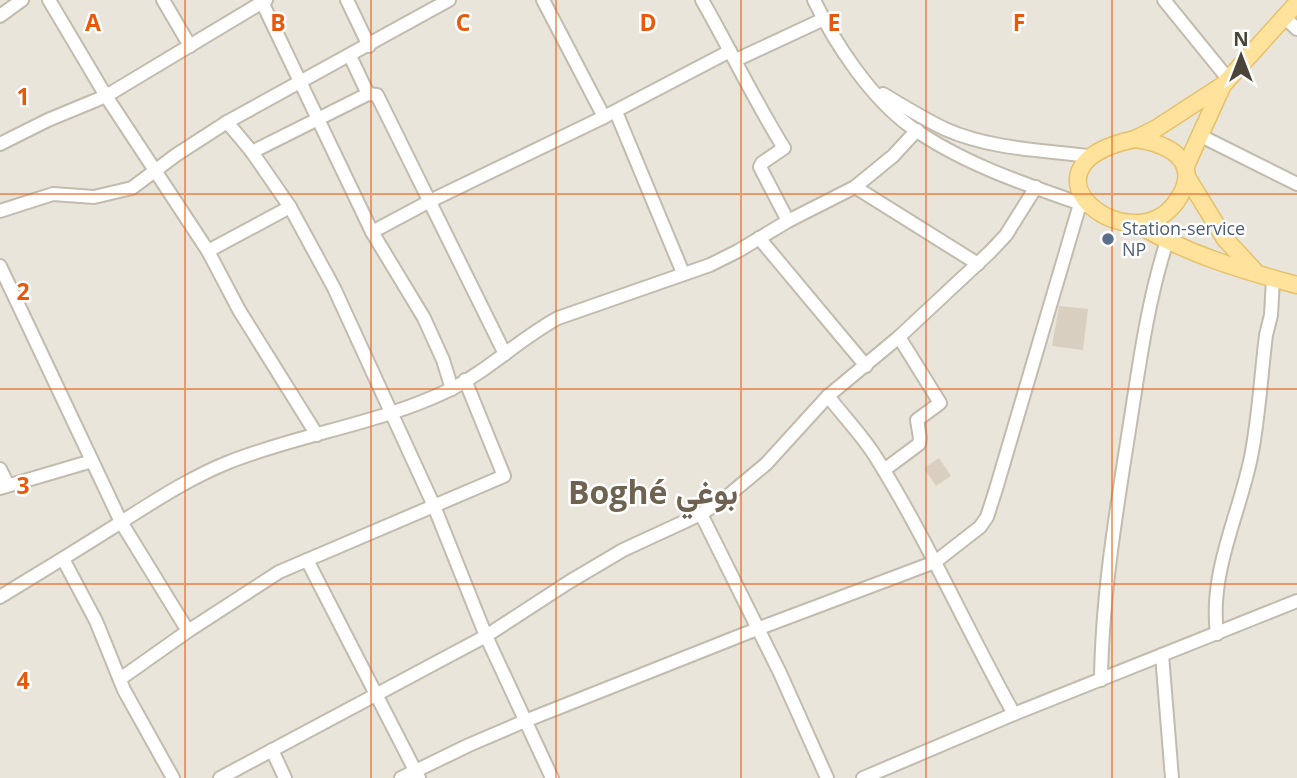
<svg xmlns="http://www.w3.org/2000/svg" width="1297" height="778" font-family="'Open Sans',Vazirmatn,sans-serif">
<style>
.residential{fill:#eae5da}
.building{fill:#d8cfc1}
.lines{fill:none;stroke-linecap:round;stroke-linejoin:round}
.minor-casing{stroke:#c2bbae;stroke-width:16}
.major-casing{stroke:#e6c16a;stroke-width:19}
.minor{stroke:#fff;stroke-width:12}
.major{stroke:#ffe39c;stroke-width:16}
.grid{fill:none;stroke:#e8590c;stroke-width:2;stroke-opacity:0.55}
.service-dot{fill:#5c6f8a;stroke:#fff;stroke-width:2.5}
.labels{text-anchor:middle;stroke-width:5;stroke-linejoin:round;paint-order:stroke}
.service-label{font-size:18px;fill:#4e5e75;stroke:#fff;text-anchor:start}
.town-label{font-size:32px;font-weight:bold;fill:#6e6250;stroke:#fff}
.grid-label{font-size:23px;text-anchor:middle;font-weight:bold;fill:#e8590c;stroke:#fff;stroke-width:5;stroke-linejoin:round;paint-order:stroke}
</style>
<rect width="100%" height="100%" fill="#f6f3ec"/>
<rect class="residential" x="0" y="0" width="1297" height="778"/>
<g class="building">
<polygon points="1059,306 1088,309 1083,350 1052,346"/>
<polygon points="939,458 951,476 936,486 924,468"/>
</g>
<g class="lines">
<defs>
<g id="minor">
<polyline points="49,0 106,96 208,251 239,310 317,435"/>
<polyline points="163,0 190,46"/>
<polyline points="261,0 372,232 424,318 443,360 452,389"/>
<polyline points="347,0 369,46"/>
<polyline points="543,0 604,117 730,51"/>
<path d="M 702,0 C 730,49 754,100 784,148 L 762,163 L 760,167 L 788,221"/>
<path d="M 814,0 C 835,44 871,98 911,127 C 963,164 1027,185 1087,206"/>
<polyline points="1164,0 1229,80"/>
<polyline points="0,16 22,0"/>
<polyline points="1285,18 1297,29"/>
<polyline points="350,56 368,94"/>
<polyline points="736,60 824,19"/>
<path d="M 883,94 C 903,106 924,119 945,129 C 990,149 1041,150 1089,156"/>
<polyline points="616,112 683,273"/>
<polyline points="227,122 252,152 290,207 334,288 434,506 486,636 552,778"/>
<polyline points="1201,136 1297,184"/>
<polyline points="0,144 48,120 106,96 266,0"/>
<polyline points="252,152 368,94 377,95 505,354"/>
<polyline points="855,187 978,264"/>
<polyline points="0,211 53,194 94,197 132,188 176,155 227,122 449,0"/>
<polyline points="372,232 430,201 604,117"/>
<polyline points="759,238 866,366"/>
<polyline points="208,251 290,207"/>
<polyline points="0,266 121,522 188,631"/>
<path d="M 828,396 C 844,417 864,437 877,459 C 928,541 967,630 1014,714"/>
<polyline points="0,469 8,485"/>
<polyline points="884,470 919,444 920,438 917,420 940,403 899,337"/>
<polyline points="0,488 92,461"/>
<polyline points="701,514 780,673 827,778"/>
<polyline points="63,559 96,621 124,690 173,778"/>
<polyline points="307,560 419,778"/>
<path d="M 0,597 C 39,573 79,549 118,524 C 153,502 189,478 229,462 C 300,434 378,424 447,391 C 487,372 519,339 558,318 L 710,265 L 738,251 L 788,221 L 855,187 L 893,156 L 917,130"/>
<path d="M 1217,634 C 1209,572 1239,516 1251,457 C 1259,417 1261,375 1266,335 L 1271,315 L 1273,279"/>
<polyline points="1162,655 1172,778"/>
<polyline points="120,679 188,631 279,572 504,476 465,380"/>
<path d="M 1101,680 C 1102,596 1116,513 1129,430 C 1139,367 1147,303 1167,241"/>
<polyline points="272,750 285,778"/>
<polyline points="220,778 486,636 569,582 623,550 701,514 724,499 766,464 828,396 899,337 990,252 1006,235 1036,187"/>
<polyline points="401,778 469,745 525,721 757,629 935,562 980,527 987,517 996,489 1080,204"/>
<polyline points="863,778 1014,714 1297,601"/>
</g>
<g id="major">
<path d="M 1135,139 C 1165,143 1202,159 1180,196 C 1137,272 1002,167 1135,139 Z"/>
<polyline points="1135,139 1157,128 1223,85 1297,3"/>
<polyline points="1185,168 1222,87"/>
<polyline points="1187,177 1225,239 1254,270"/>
<path d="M 1137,224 C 1187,254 1241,270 1297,285"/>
</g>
</defs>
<use href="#minor" class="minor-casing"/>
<use href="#major" class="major-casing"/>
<use href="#minor" class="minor"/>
<use href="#major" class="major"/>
</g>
<path class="grid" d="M 185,0 L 185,778M 371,0 L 371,778M 556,0 L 556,778M 741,0 L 741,778M 926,0 L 926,778M 1112,0 L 1112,778M 0,194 L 1297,194M 0,389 L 1297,389M 0,584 L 1297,584"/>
<circle class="service-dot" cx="1108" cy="239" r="7"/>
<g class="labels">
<g class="service-label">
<text x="1122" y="235">Station-service<tspan x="1122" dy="21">NP</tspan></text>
</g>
<g class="town-label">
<text x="653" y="504">Boghé بوغي</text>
</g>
</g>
<g class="grid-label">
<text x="93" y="31">A</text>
<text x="278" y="31">B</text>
<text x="463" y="31">C</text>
<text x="648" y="31">D</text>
<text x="834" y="31">E</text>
<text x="1019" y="31">F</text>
<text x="23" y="105">1</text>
<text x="23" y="300">2</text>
<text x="23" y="494">3</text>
<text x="23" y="689">4</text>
</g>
<g transform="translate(1241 56)" stroke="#ffffff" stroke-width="5" paint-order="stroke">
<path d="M0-5L12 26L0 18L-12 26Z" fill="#4b4439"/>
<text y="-10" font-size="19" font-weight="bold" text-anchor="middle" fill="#4b4439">N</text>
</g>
</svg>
